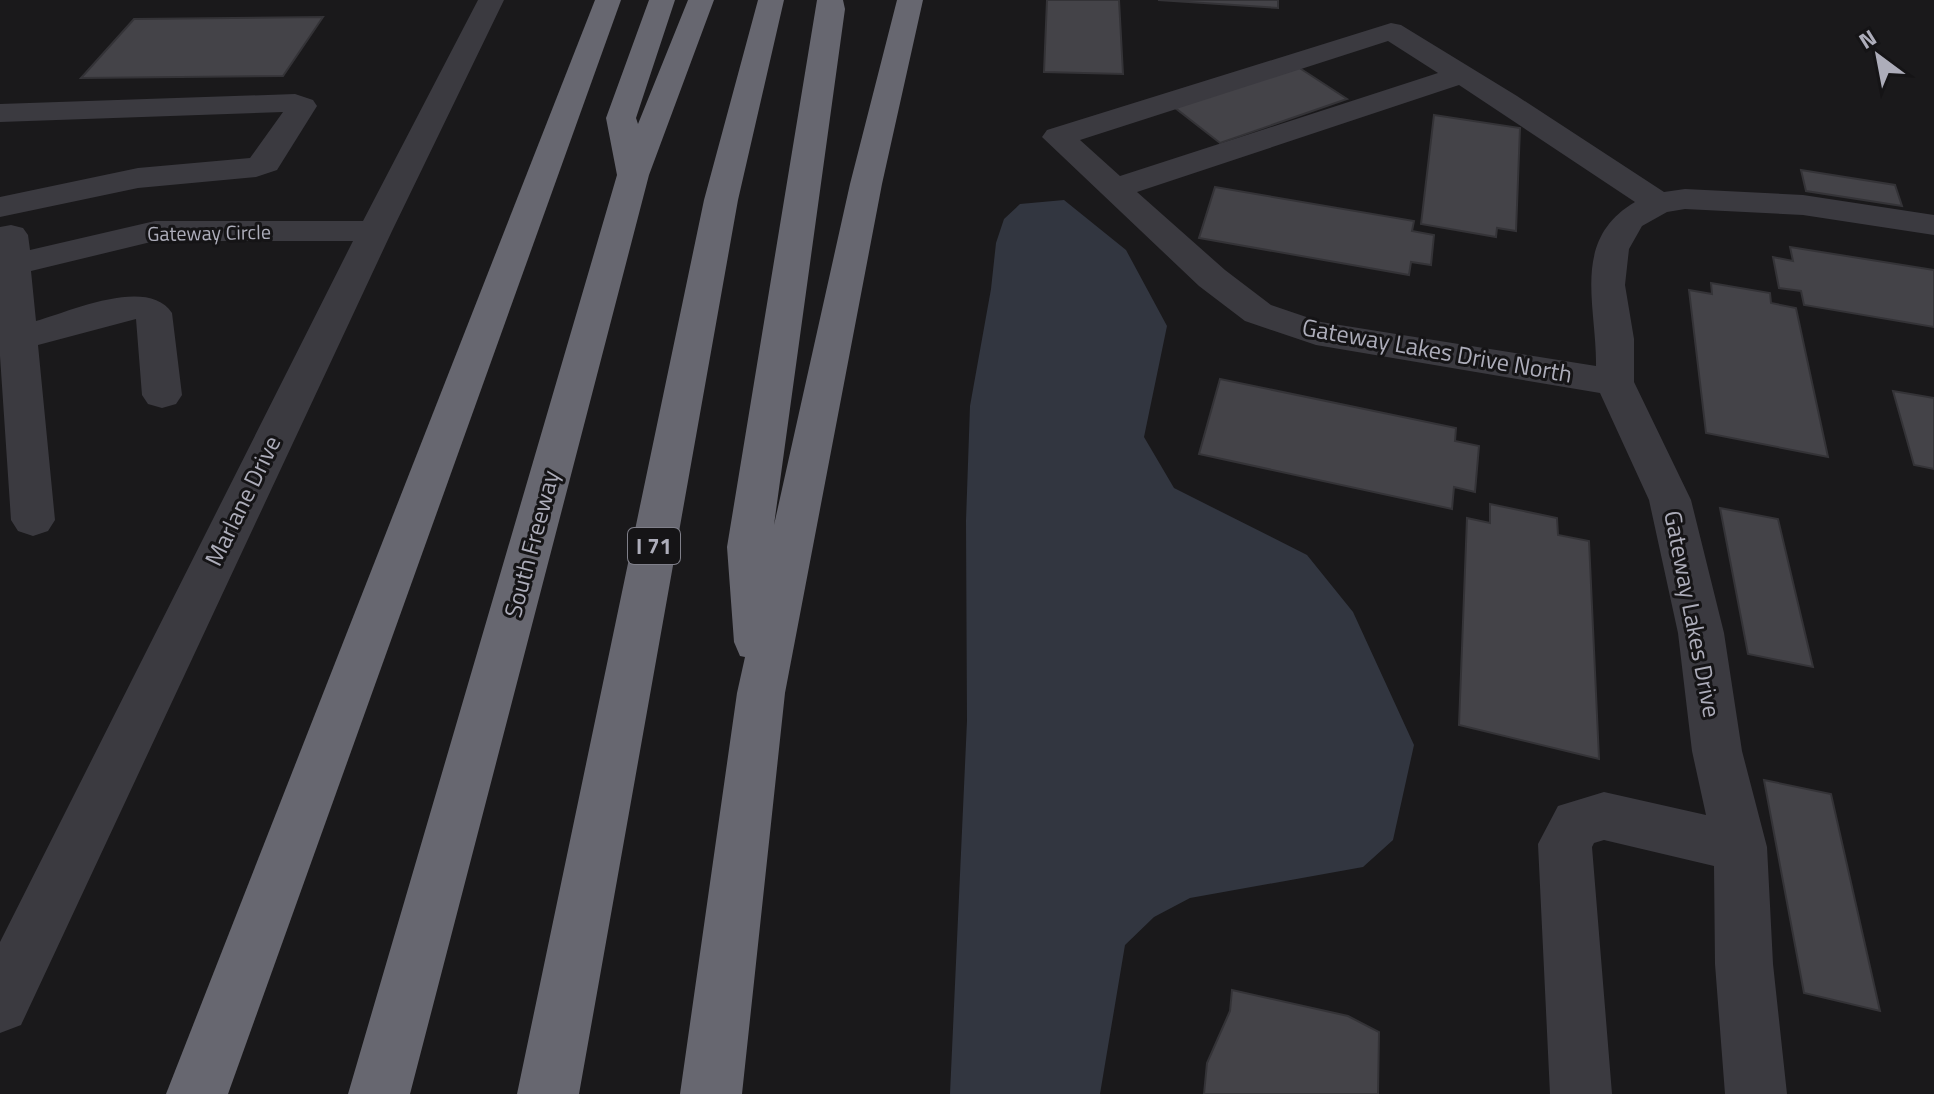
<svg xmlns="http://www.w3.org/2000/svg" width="1934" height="1094" font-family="'Titillium Web',sans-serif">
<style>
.water{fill:#323640}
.building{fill:#444348;stroke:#343337;stroke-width:2}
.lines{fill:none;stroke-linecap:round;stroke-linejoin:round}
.minor{fill:#3b3a40;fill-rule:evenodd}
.highway{fill:#676770;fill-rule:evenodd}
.labels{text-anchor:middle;stroke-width:6;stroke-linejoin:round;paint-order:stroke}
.far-street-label{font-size:20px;fill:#adadba;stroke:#151416}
.shield{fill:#151416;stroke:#7f7f89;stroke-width:2}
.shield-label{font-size:22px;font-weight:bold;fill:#adadba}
.street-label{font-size:24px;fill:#adadba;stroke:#151416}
</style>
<rect width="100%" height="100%" fill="#1a191b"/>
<polygon class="water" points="1064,200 1126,250 1167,326 1144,437 1174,488 1307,555 1353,612 1414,745 1393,840 1363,867 1190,898 1154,917 1125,945 1100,1094 950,1094 967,721 966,521 970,406 991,289 996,243 1004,219 1020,204"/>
<g class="building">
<polygon points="1047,0 1119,0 1123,74 1044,72"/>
<polygon points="1158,0 1278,0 1278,8"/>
<polygon points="323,17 283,76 81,78 134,19"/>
<polygon points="1298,67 1347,99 1220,143 1174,107"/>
<polygon points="1434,115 1520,128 1516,231 1497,228 1496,237 1421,224"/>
<polygon points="1801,170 1895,185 1902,206 1806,191"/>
<polygon points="1215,187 1414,221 1412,231 1434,235 1431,265 1411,262 1409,275 1199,238"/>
<polygon points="1790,247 1934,270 1934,327 1804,305 1801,291 1779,288 1773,257 1793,261"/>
<polygon points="1711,283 1770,293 1771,303 1796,308 1828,457 1706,433 1689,290 1712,294"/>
<polygon points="1220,379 1456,428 1455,441 1479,446 1475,492 1454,487 1452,509 1199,454"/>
<polygon points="1893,391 1934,398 1934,469 1914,465"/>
<polygon points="1490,504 1557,518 1558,535 1589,541 1599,759 1459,725 1467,518 1490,523"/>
<polygon points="1720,508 1778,519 1813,667 1748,654"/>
<polygon points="1764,780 1831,794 1880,1011 1804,993"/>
<polygon points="1232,990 1348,1016 1379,1032 1378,1094 1204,1094 1207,1063 1230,1011"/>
</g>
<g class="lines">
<g class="minor">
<path d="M 478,0 L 504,0 L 392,231 L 21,1025 L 0,1033 L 0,942 L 353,241 L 155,241 L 31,271 L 36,321 C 71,311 148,276 172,313 L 182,395 L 176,404 L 162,408 L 148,404 L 142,395 L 136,319 L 38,345 L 55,520 L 48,531 L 33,536 L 18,531 L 11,520 L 0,356 L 0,227 L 11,225 L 23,228 L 28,235 L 30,250 L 155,221 L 363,221 Z"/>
<path d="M 1391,23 L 1401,25 L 1517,96 L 1664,192 L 1685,189 L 1803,195 L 1934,215 L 1934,235 L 1803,215 L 1685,209 L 1667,212 L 1642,226 L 1629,249 L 1625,285 L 1634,339 L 1634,382 L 1691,500 L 1724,633 L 1742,751 L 1767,847 L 1773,964 L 1787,1094 L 1725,1094 L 1715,964 L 1714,866 L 1604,840 L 1594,843 L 1592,847 L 1612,1094 L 1550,1094 L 1538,844 L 1558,806 L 1604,792 L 1706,815 L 1692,751 L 1678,633 L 1649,500 L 1600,393 L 1316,345 L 1245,321 L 1199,286 L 1042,137 L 1047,130 ZM 1388,41 L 1438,73 L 1120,176 L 1080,140 ZM 1459,85 L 1635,202 C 1570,240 1597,306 1596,366 L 1321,322 L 1271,305 L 1225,270 L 1137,192 Z"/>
<polygon points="295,94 313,100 317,106 277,170 256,177 138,188 0,217 0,197 138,168 250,158 283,112 0,122 0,104"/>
</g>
<g class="highway">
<polygon points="595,0 621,0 228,1094 166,1094"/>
<polygon points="649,0 675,0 636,118 638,124 688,0 714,0 649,175 410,1094 348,1094 617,175 606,118"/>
<polygon points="758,0 784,0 738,200 579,1094 517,1094 704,200"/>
<polygon points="817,0 843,0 845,9 774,525 850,184 897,0 923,0 882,184 785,693 742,1094 680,1094 737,693 745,657 740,656 734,642 727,547"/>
</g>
</g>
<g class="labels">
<g class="far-street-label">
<text transform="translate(209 233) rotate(-1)" y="7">Gateway Circle</text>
</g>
<rect class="shield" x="628" y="528" width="52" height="36" rx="6"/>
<g class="shield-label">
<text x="654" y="554">I 71</text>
</g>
<g class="street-label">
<text transform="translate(1437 351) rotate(10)" y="8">Gateway Lakes Drive North</text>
<text transform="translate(243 501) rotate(-64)" y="8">Marlane Drive</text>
<text transform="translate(532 544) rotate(-75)" y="8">South Freeway</text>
<text transform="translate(1692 614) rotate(79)" y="8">Gateway Lakes Drive</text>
</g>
</g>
<g transform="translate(1878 56) rotate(328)" stroke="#151416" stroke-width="6" paint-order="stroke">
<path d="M0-6L14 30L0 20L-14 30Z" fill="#adadba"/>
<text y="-12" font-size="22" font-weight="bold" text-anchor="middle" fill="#adadba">N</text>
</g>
</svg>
